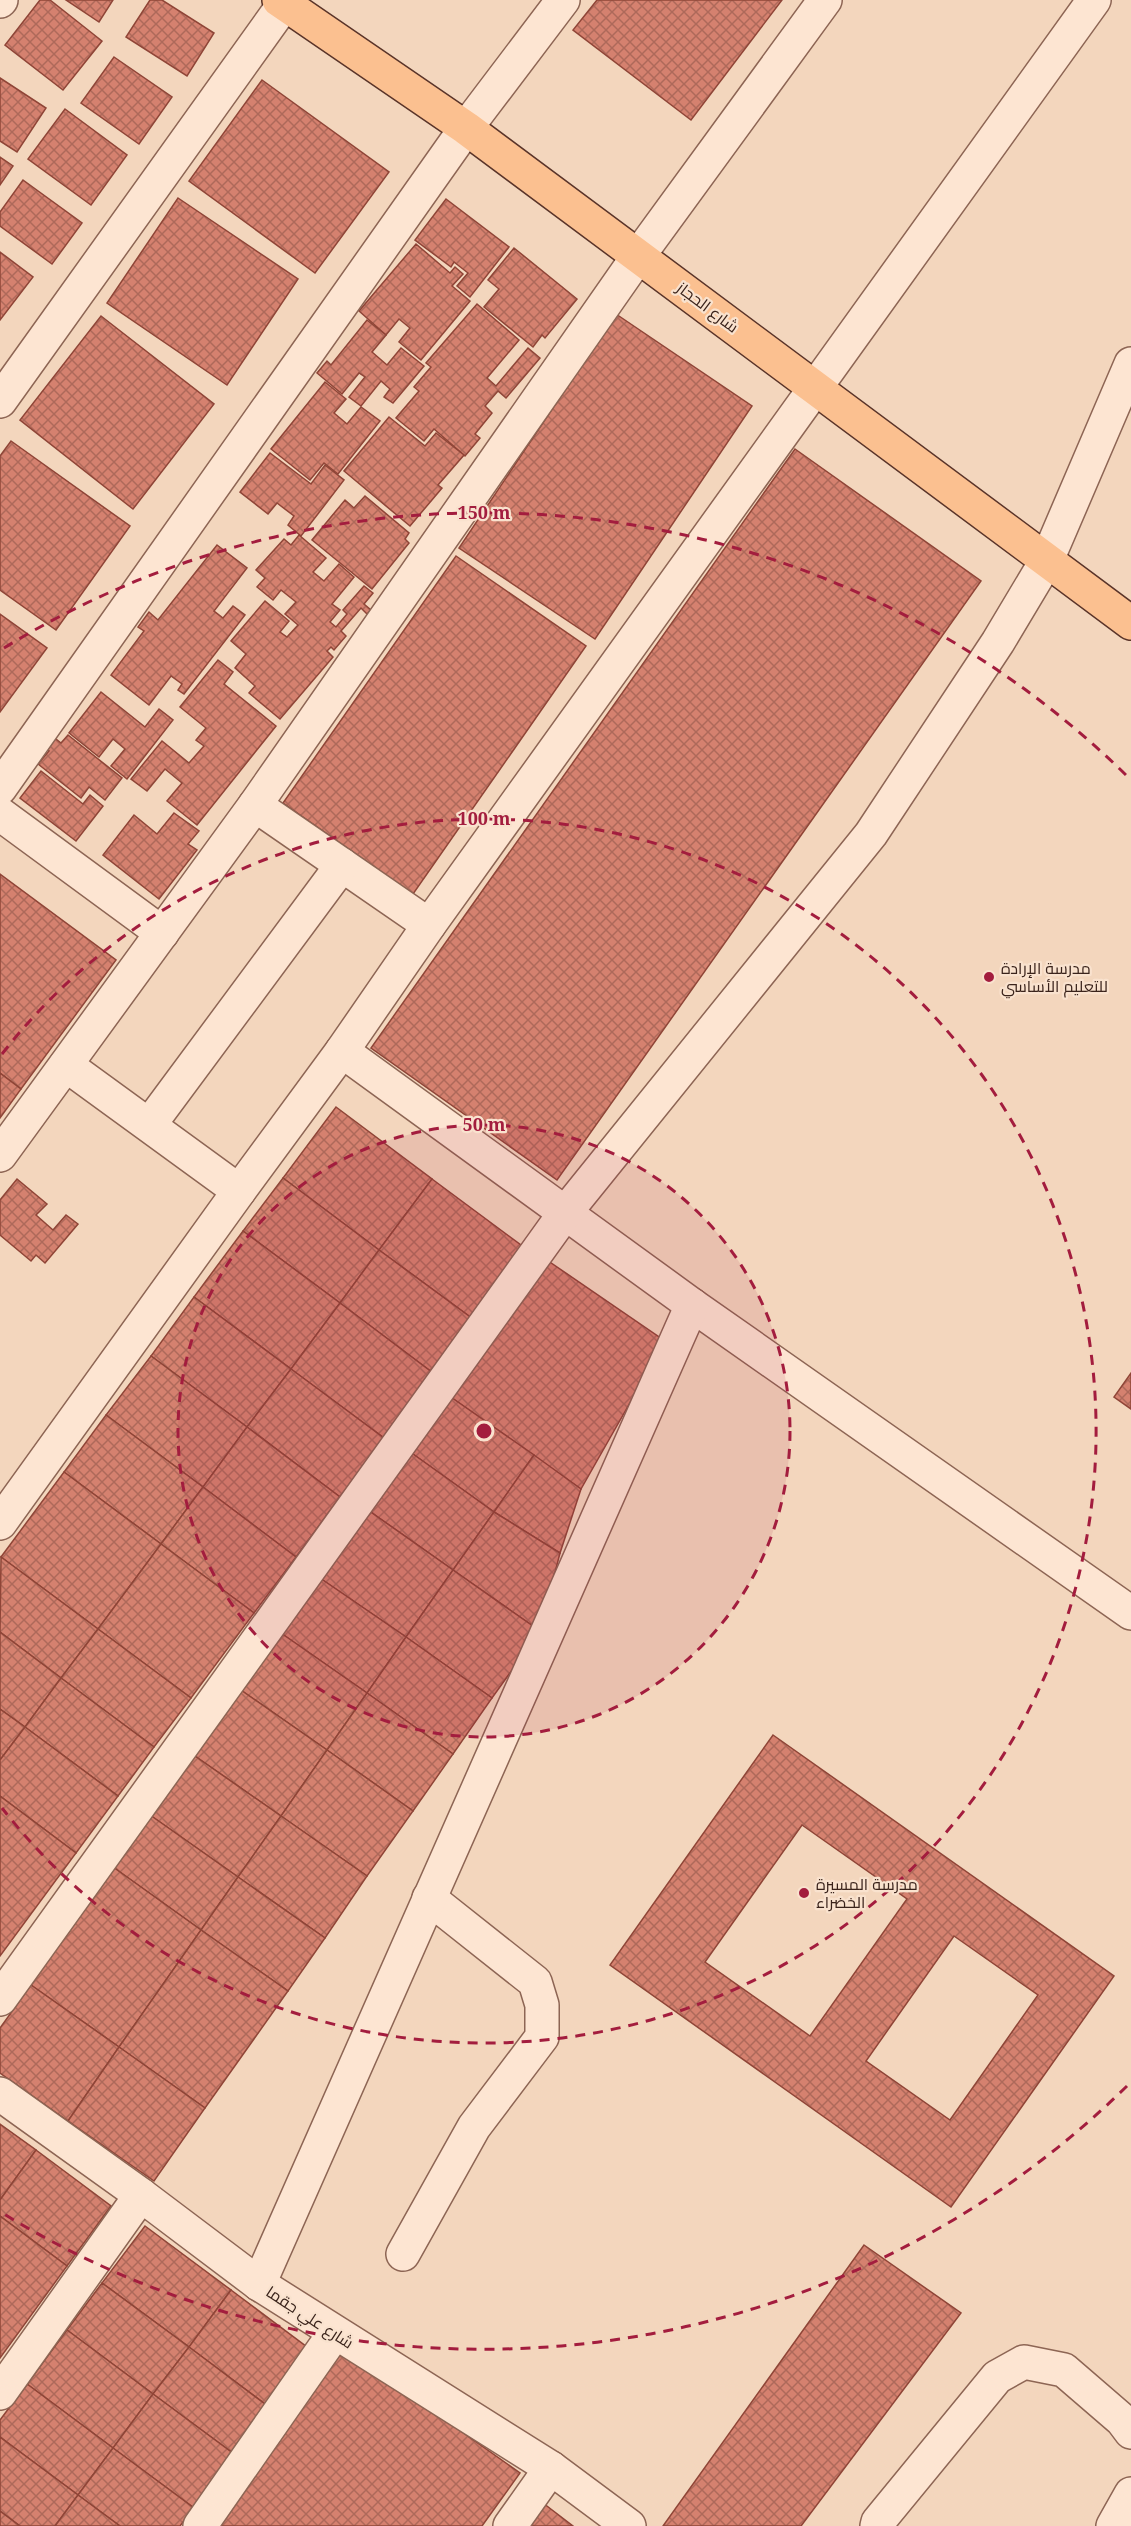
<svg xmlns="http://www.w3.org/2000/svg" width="1131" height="2526" font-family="'Noto Serif',Cairo,serif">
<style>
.building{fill:url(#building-cross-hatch);stroke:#8f4537;stroke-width:1.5;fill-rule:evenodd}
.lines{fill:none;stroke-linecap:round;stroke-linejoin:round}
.minor-casing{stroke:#8d6554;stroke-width:36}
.major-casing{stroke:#5a3429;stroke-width:36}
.minor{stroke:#fde5d2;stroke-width:33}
.major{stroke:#fbc090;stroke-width:33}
.ring{fill:none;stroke:#a31d3e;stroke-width:3;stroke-dasharray:10 8}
.poi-dot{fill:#a31d3e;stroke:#f9e2ce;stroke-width:2}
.labels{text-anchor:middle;stroke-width:4.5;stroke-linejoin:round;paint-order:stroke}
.street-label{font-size:16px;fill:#3a231b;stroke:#f9e2ce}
.poi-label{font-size:16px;fill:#3a231b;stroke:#f9e2ce;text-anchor:start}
.centre{fill:#a31d3e;stroke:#f9e2ce;stroke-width:3}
.ring-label{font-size:18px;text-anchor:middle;font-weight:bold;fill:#a31d3e;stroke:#f9e2ce;stroke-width:4.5;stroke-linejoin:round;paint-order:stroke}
</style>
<defs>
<pattern id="building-cross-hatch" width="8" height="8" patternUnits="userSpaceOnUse" patternTransform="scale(1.5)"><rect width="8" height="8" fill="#d5816f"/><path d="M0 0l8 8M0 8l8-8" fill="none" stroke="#ae695a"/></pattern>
</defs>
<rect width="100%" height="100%" fill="#f3d6bd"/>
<g class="building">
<polygon points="40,0 50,0 102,41 63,90 5,45"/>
<polygon points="66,0 113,0 99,22"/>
<polygon points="150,0 162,0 214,33 187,76 126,37"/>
<polygon points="597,0 782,0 691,120 573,30"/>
<polygon points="114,57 172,97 139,144 81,103"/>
<polygon points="0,78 46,108 17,152 0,141"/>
<polygon points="262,80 389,172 315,273 189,181"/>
<polygon points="65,109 127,155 91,205 28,159"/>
<polygon points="0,157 13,166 0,185"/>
<polygon points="23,180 82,223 52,264 0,226 0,212"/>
<polygon points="178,198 298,279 227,385 107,303"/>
<polygon points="446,199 509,247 470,297 457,286 468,273 454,262 451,267 415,240"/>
<polygon points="416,244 450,273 455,267 463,274 452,286 470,301 421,360 399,342 410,328 399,319 386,335 359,311"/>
<polygon points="514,248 577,299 545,338 542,335 533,347 484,307 499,289 488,280"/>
<polygon points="0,252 33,277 0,320"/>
<polygon points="477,304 519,340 487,378 496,386 528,348 540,358 506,398 498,391 485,406 492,413 475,434 480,438 465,456 434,429 424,441 396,418 419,391 414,387 431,367 426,363"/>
<polygon points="616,314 752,406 595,639 459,548"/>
<polygon points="101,316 214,404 133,509 20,420"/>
<polygon points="367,320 386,335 372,352 387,365 401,348 424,366 393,403 384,397 390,389 381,381 361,406 349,397 365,377 359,373 342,394 317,373 327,361 331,365"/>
<polygon points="325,382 346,399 334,413 347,424 361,407 380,421 338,474 324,463 310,480 271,449"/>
<polygon points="389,417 425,446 436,433 464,455 438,485 442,488 410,526 344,471"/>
<polygon points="11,441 130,526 56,630 0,590 0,456"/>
<polygon points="795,449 981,581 557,1180 371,1048"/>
<polygon points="270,453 311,484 325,465 344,480 301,536 288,525 294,516 277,503 268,514 240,492"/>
<polygon points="365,496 409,533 405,539 409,543 372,589 312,540 345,500 354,508"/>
<polygon points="299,535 326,558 313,572 324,581 339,564 354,577 332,604 340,610 330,622 336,627 347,614 343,610 364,586 373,593 364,604 371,610 367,614 361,608 341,631 346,636 334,650 331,647 327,651 333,657 280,719 249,693 255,686 235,668 246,654 231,641 265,601 289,621 280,632 287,637 298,625 285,614 296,602 281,590 273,600 257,587 265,578 256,570 284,539 291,545"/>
<polygon points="217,545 247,568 214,611 223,618 233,606 245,615 184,694 178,690 182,684 171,676 149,705 111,675 144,631 138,627 149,612 158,620"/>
<polygon points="456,556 586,646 413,894 283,803"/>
<polygon points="0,614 47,648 0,712"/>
<polygon points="218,660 233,672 224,684 276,726 197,825 167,801 182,783 165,769 147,791 131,779 162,741 189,763 204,746 196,740 206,728 180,707"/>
<polygon points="101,692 145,727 159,709 173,720 127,779 111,766 125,749 113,739 99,757 69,733"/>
<polygon points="51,735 61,743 68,735 122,778 105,800 89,787 81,798 38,764 49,751 42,746"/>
<polygon points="41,771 83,804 90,795 103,806 76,841 20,798"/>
<polygon points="174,813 199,831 188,844 197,850 159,899 103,855 134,815 157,834"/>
<polygon points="0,874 116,960 21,1089 0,1073"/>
<polygon points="0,1073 21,1089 0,1118"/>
<polygon points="336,1107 432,1179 379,1250 283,1178"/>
<polygon points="283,1178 379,1250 340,1303 243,1231"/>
<polygon points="17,1179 47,1204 36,1215 53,1230 66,1215 78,1224 45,1263 36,1255 31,1261 0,1235 0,1200"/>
<polygon points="432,1179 525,1248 473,1319 379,1250"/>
<polygon points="243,1231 340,1303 291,1369 194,1297"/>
<polygon points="379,1250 473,1319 433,1373 340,1303"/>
<polygon points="541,1256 665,1341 581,1489 445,1393"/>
<polygon points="194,1297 291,1369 247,1427 151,1356"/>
<polygon points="340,1303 433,1373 384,1438 291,1369"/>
<polygon points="151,1356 247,1427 203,1487 106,1415"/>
<polygon points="291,1369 384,1438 340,1497 247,1427"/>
<polygon points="1131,1373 1131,1409 1114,1397"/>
<polygon points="445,1393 534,1455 494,1512 406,1449"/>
<polygon points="106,1415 203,1487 161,1544 64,1472"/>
<polygon points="247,1427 340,1497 296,1557 203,1487"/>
<polygon points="406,1449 494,1512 453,1570 365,1508"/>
<polygon points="534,1455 581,1489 560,1553 494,1512"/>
<polygon points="64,1472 161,1544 98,1629 1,1557"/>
<polygon points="203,1487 296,1557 254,1613 161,1544"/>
<polygon points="365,1508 453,1570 406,1637 317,1576"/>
<polygon points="494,1512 560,1553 540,1631 453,1570"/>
<polygon points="161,1544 254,1613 191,1698 98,1629"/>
<polygon points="1,1557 98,1629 61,1678 0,1632"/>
<polygon points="453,1570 540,1631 492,1698 406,1637"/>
<polygon points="317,1576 406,1637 367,1693 278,1631"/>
<polygon points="98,1629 191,1698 154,1747 61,1678"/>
<polygon points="278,1631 367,1693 327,1750 238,1688"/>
<polygon points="0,1632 61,1678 25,1727 0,1709"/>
<polygon points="406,1637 492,1698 453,1754 367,1693"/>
<polygon points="61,1678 154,1747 118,1796 25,1727"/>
<polygon points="238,1688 327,1750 281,1816 192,1754"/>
<polygon points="367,1693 453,1754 413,1811 327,1750"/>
<polygon points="0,1709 25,1727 0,1760"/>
<polygon points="25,1727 118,1796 76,1853 0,1796 0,1760"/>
<path d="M 773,1735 L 1114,1976 L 951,2207 L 610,1965 ZM 802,1825 L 907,1899 L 810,2036 L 705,1962 ZM 954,1936 L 1038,1995 L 950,2120 L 866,2061 Z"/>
<polygon points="327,1750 413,1811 367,1876 281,1816"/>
<polygon points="192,1754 281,1816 238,1877 150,1815"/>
<polygon points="0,1796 76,1853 0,1956"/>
<polygon points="150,1815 238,1877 201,1930 113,1867"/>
<polygon points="281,1816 367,1876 325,1938 238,1877"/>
<polygon points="113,1867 201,1930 119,2047 31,1985"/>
<polygon points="238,1877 325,1938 288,1991 201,1930"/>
<polygon points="201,1930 288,1991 205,2108 119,2047"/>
<polygon points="31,1985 119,2047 68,2121 0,2073 0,2028"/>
<polygon points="119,2047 205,2108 154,2181 68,2121"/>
<polygon points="0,2124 36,2150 0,2200"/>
<polygon points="36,2150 111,2206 67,2266 0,2216 0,2200"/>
<polygon points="0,2216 67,2266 0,2358"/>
<polygon points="145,2226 231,2290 189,2347 102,2283"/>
<polygon points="864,2245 961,2313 801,2526 663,2526"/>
<polygon points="102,2283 189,2347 153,2394 67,2330"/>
<polygon points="231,2290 311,2350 269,2407 189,2347"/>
<polygon points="67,2330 153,2394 113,2448 27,2384"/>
<polygon points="189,2347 269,2407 234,2454 153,2394"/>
<polygon points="342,2347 520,2473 482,2526 216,2526"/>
<polygon points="27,2384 113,2448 78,2495 0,2437 0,2420"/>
<polygon points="153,2394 234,2454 194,2508 113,2448"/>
<polygon points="0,2437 78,2495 55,2526 20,2526 0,2511"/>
<polygon points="113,2448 194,2508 180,2526 120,2526 78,2495"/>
<polygon points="78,2495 120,2526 55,2526"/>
<polygon points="543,2503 573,2526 528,2526"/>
<polygon points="0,2511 20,2526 0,2526"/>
</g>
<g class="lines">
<defs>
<g id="minor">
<polyline points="0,1 1,0"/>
<polyline points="0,401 287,0"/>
<polyline points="0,788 466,128 563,0"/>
<polyline points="255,805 429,925"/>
<polyline points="0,814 162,933"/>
<polyline points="342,1051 692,1305 1131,1613"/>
<polyline points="66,1065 239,1191"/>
<polyline points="150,1124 342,865"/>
<polyline points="0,1155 255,805 639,255 825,0"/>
<polyline points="0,1523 239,1191 342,1051 429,925 1094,0"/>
<polyline points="0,1999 565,1213 871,834 998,642 1047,560 1131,364"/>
<polyline points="0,2094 141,2195 259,2284 551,2468 629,2526"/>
<polyline points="403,2254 474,2127 542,2037 542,2005 535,1982 429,1898"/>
<polyline points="259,2284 692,1305"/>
<polyline points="0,2393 141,2195"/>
<polyline points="200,2526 334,2334"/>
<polyline points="510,2526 551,2468"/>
<polyline points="877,2526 878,2522 997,2377 1024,2362 1064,2370 1122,2420 1131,2432"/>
<polyline points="1113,2526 1131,2494"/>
</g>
<polyline id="major" points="279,0 466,128 1131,623"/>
</defs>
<use href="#minor" class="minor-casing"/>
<use href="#major" class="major-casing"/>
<use href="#minor" class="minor"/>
<use href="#major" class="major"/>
</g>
<circle cx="484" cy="1431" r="306" fill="#a31d3e" fill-opacity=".12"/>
<g class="ring">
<circle cx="484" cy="1431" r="306"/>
<path d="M2 1054A612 612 0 1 1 2 1808"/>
<path d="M1127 2086A918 918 0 0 1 4 2214M4 648A918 918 0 0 1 1127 776"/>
</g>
<g class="poi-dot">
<circle cx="989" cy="977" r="6"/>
<circle cx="804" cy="1893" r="6"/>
</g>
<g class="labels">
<g class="street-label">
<text transform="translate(708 307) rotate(37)" y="6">شارع الحجاز</text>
<text transform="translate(310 2317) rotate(33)" y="6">شارع علي جقما</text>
</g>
<g class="poi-label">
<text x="1001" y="974">مدرسة الإرادة<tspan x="1001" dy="18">للتعليم الأساسي</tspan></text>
<text x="816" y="1890">مدرسة المسيرة<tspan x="816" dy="18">الخضراء</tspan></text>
</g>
</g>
<circle cx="484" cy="1431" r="9" class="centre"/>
<g class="ring-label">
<text x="484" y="519">150 m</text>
<text x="484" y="825">100 m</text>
<text x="484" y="1131">50 m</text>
</g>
</svg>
